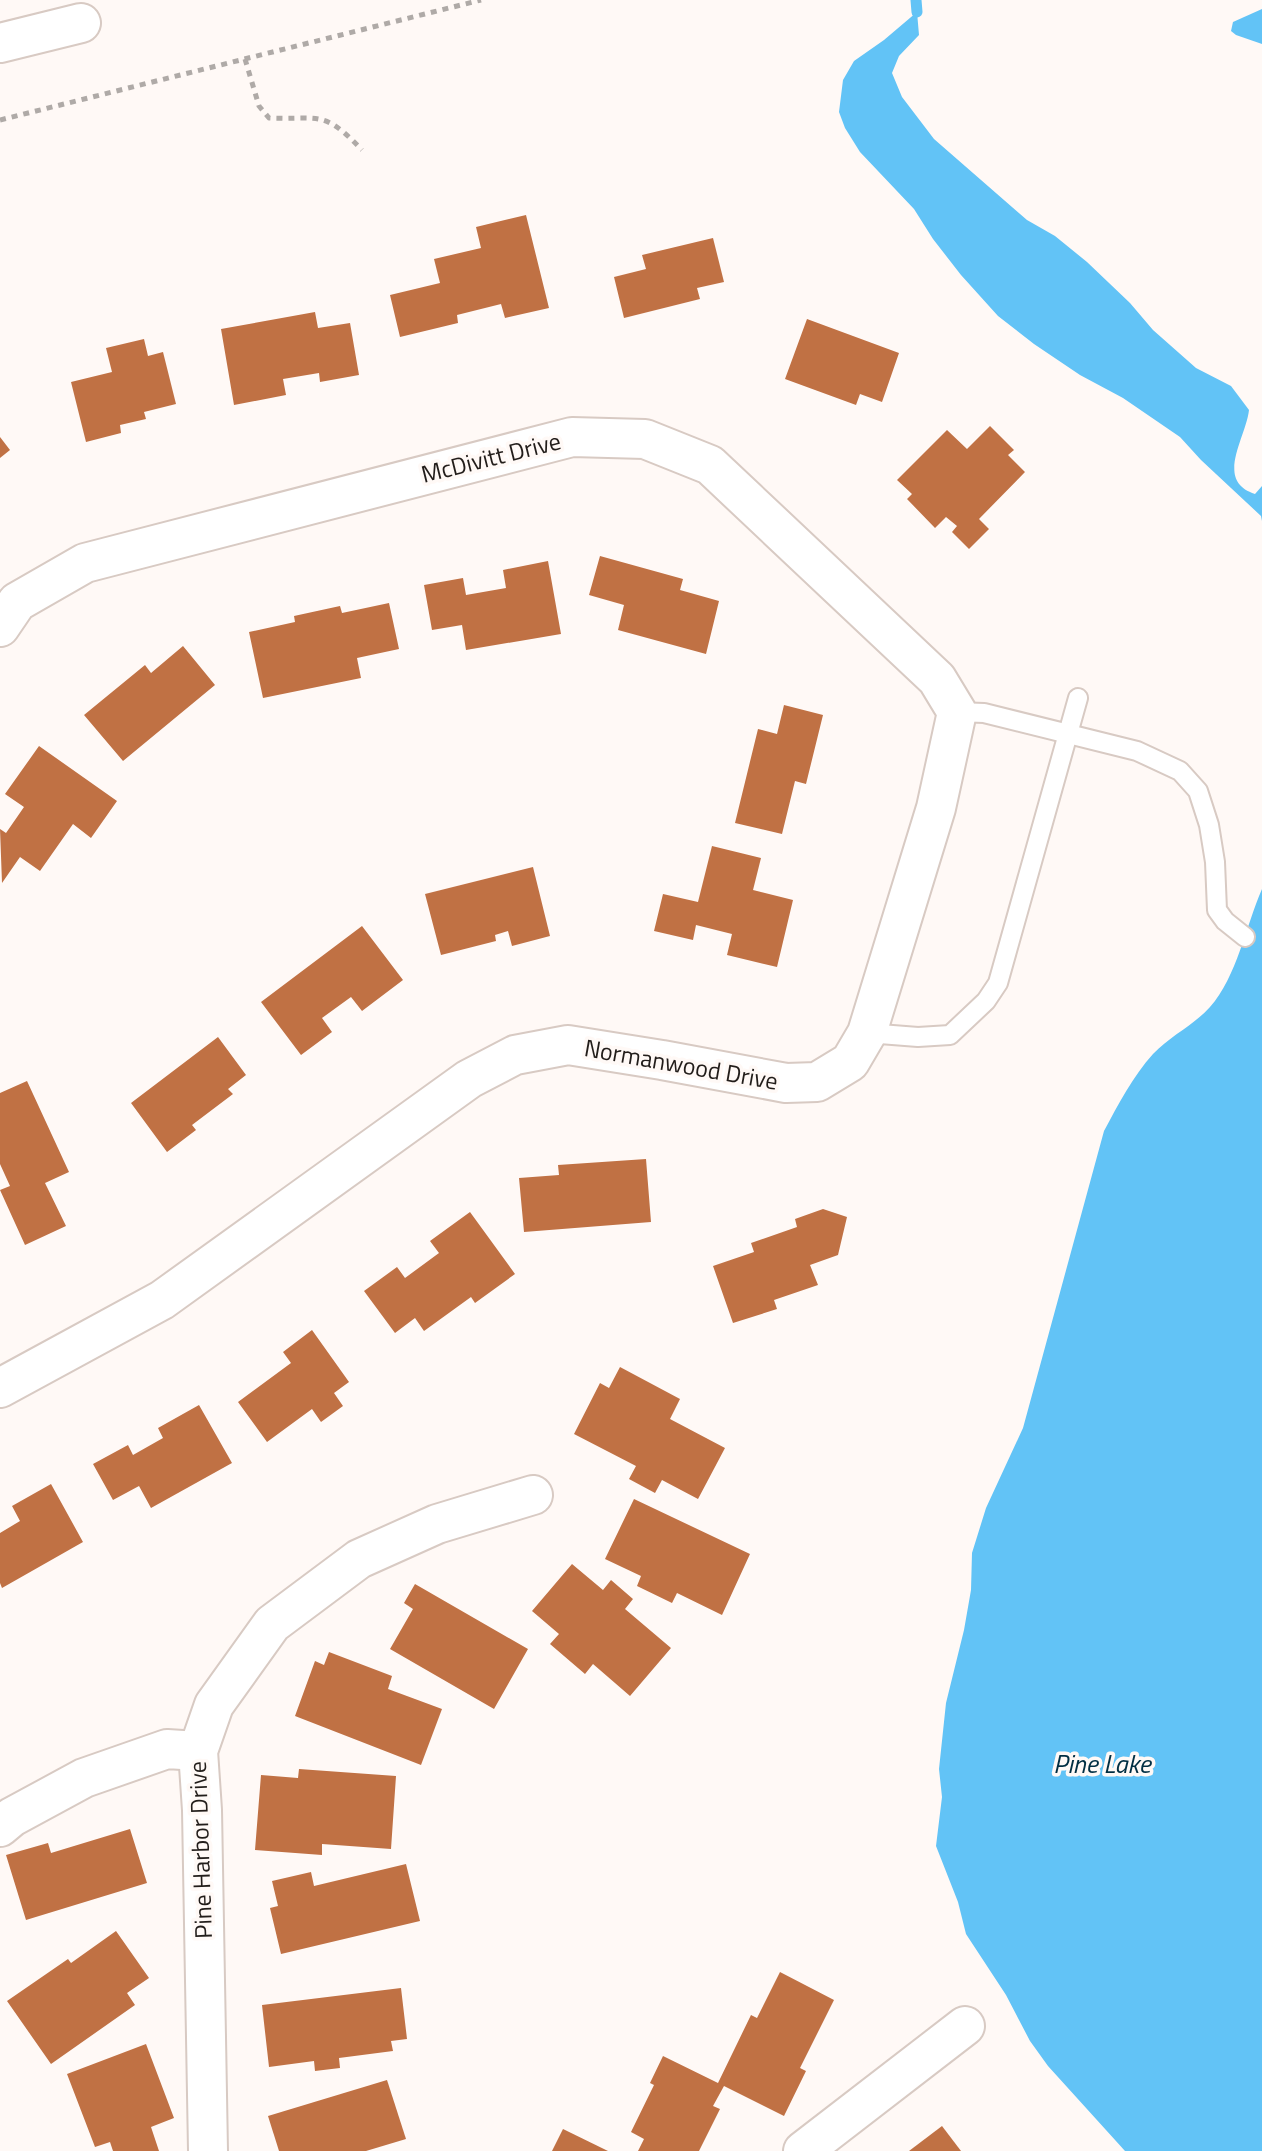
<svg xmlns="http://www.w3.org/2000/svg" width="1262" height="2151" font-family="'Titillium Web',sans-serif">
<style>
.water{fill:#62c3f6}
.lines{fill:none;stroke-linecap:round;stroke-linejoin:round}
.stream{stroke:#62c3f6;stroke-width:11}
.building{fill:#c07144}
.service-casing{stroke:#d8cac3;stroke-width:22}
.minor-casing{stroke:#d8cac3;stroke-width:42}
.path{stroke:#afaaa7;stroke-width:5;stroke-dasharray:6 6;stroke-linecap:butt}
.service{stroke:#fff;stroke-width:18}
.minor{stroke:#fff;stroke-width:38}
.labels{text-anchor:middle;stroke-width:7;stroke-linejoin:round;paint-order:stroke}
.street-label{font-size:24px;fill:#221d1a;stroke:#fff9f6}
.water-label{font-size:26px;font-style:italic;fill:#012e42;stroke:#fff9f6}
</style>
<rect width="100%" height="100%" fill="#fff9f6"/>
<g class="water">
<polygon points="1262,9 1262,44 1236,35 1231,31 1233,22"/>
<path d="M 917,12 L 919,35 L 899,56 L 892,73 L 902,97 L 934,139 L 1027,220 L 1055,236 L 1087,262 L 1130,303 L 1153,330 L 1196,368 L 1231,386 L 1249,410 C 1246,438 1214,481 1255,494 L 1262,486 L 1262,521 L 1261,516 L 1201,460 L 1180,437 L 1123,398 L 1080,375 L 1034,344 L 998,316 L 961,275 L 933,239 L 914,209 L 860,152 L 845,128 L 839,112 L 843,80 L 854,61 L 884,40 Z"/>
<path d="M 1262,889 L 1262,2151 L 1125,2151 L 1048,2066 L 1030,2041 L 1006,1995 L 966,1934 L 958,1902 L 936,1846 L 942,1797 L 939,1769 L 946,1703 L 964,1630 L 971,1590 L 972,1553 L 986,1508 L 1023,1428 L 1104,1131 C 1118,1105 1133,1076 1153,1054 C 1170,1036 1194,1025 1210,1007 C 1237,977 1246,925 1262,889 Z"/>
</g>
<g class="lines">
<polyline class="stream" points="916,0 917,12"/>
</g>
<g class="building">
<polygon points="526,215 549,308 505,318 501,304 457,315 458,323 400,337 390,295 440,283 434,259 481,248 476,227"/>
<polygon points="713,238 724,282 697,288 700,299 624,318 614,277 646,269 642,255"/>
<polygon points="315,312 318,328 350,323 359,375 320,382 319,373 283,379 286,395 234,405 221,329"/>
<polygon points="807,319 899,353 882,402 860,394 856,405 785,379"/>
<polygon points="144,339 148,356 163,352 176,404 144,412 146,419 120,425 121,433 86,442 71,382 112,372 106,348"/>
<polygon points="990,426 1014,450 1008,455 1025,472 979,519 989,529 969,549 952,532 957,526 946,517 935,528 907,499 912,494 897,480 947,430 967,449"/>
<polygon points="0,437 10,450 0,458"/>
<polygon points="600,556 683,579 680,590 719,601 706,654 618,630 624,605 589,595"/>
<polygon points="548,561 561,634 466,650 462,625 432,630 424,585 463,578 466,595 506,588 503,570"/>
<polygon points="389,603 399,649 357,658 361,678 263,698 249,632 295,622 294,616 340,606 342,613"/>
<polygon points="183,646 215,685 123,761 84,715 145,665 151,673"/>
<polygon points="784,705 823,715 806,784 795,781 782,834 735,823 758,729 777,734"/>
<polygon points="39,746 117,801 91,838 73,824 40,871 20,857 2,883 0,829 6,833 24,807 5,794"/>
<polygon points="712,846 761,858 753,890 793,900 777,967 727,955 732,934 696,925 693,940 654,931 663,894 698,902"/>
<polygon points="533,867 550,936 512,946 508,931 495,935 496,941 441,955 425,894"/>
<polygon points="362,926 403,980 362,1011 351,997 322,1018 332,1032 301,1055 261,1002"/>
<polygon points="218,1037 246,1075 228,1089 233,1094 192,1125 196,1130 167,1152 131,1103"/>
<polygon points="27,1081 69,1172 45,1183 66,1226 25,1245 0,1190 10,1186 0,1164 0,1093"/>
<polygon points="646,1159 651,1222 524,1232 519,1178 559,1175 558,1165"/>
<polygon points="823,1209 847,1217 838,1255 810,1265 818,1285 774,1300 777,1309 733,1323 713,1266 754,1252 751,1243 797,1227 795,1219"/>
<polygon points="470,1212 515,1274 475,1303 471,1297 424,1331 415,1318 395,1333 364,1291 397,1267 405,1278 439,1253 430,1241"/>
<polygon points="312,1330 349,1382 334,1393 343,1406 321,1422 312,1409 267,1442 238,1402 291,1363 283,1352"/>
<polygon points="620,1367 680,1399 670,1419 725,1448 698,1499 662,1480 655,1493 629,1479 636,1466 574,1434 600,1383 609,1388"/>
<polygon points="199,1405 232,1463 151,1508 139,1486 113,1500 93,1464 128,1445 133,1455 163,1438 158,1428"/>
<polygon points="51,1484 83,1542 2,1588 0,1583 0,1533 20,1521 12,1506"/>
<polygon points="634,1499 750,1554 722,1615 677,1593 672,1603 637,1586 641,1576 605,1559"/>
<polygon points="572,1564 603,1590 611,1580 633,1599 625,1609 671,1648 630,1696 593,1664 585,1674 550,1644 559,1634 532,1611"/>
<polygon points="415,1584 528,1649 494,1709 390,1649 413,1609 404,1603"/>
<polygon points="329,1652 392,1676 388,1689 442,1709 421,1765 295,1716 315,1661 324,1665"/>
<polygon points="299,1769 396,1776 391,1849 322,1844 322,1855 255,1850 261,1775 298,1778"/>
<polygon points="130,1829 147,1883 26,1920 6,1855 48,1843 51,1853"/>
<polygon points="406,1864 420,1921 281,1954 270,1908 278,1906 272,1881 311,1872 314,1886"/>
<polygon points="116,1931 149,1978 127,1993 135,2005 51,2064 7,2001 68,1959 71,1963"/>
<polygon points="780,1972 834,2000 800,2068 806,2071 784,2116 724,2086 713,2106 720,2109 699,2151 638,2151 644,2139 631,2132 654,2085 650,2083 663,2056 718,2083 751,2015 757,2018"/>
<polygon points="401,1988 407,2039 391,2041 393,2051 339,2058 340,2068 315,2071 314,2061 269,2067 262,2005"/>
<polygon points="146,2044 174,2118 151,2127 159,2151 113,2151 110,2142 95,2147 67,2074"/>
<polygon points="387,2080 406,2139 366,2151 279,2151 268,2116"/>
<polygon points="942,2126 961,2151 909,2151"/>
<polygon points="563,2129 608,2151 552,2151"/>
</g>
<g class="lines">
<defs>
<g id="service">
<polyline points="957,712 984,713 1137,751 1180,771 1198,791 1209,825 1215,862 1217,910 1225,921 1245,937"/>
<polyline points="867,1033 918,1037 950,1035 986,1001 998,983 1078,698"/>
</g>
<g id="minor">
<polyline points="0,43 81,23"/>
<polyline points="0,627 17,602 85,563 572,437 645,439 710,465 937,679 957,712 936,808 867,1033 850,1062 817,1082 786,1083 662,1060 568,1045 515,1055 469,1079 162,1300 0,1388"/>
<polyline points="0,1827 12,1817 84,1778 167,1749 198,1751"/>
<polyline points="208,2151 202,1810 198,1751 214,1705 272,1624 359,1559 437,1524 533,1495"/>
<polyline points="803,2151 965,2026"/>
</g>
</defs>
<use href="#service" class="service-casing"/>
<use href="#minor" class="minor-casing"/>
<g class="path">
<path d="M 245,59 L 259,106 L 269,118 C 320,120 323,109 362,150"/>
<polyline points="0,120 481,0"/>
</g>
<use href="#service" class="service"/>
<use href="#minor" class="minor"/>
</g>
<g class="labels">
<g class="street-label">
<text transform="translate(491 458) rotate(-14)" y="8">McDivitt Drive</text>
<text transform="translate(681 1065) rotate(10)" y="8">Normanwood Drive</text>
<text transform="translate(201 1850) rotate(-92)" y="8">Pine Harbor Drive</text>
</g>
<g class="water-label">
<text x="1102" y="1773">Pine Lake</text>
</g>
</g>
</svg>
